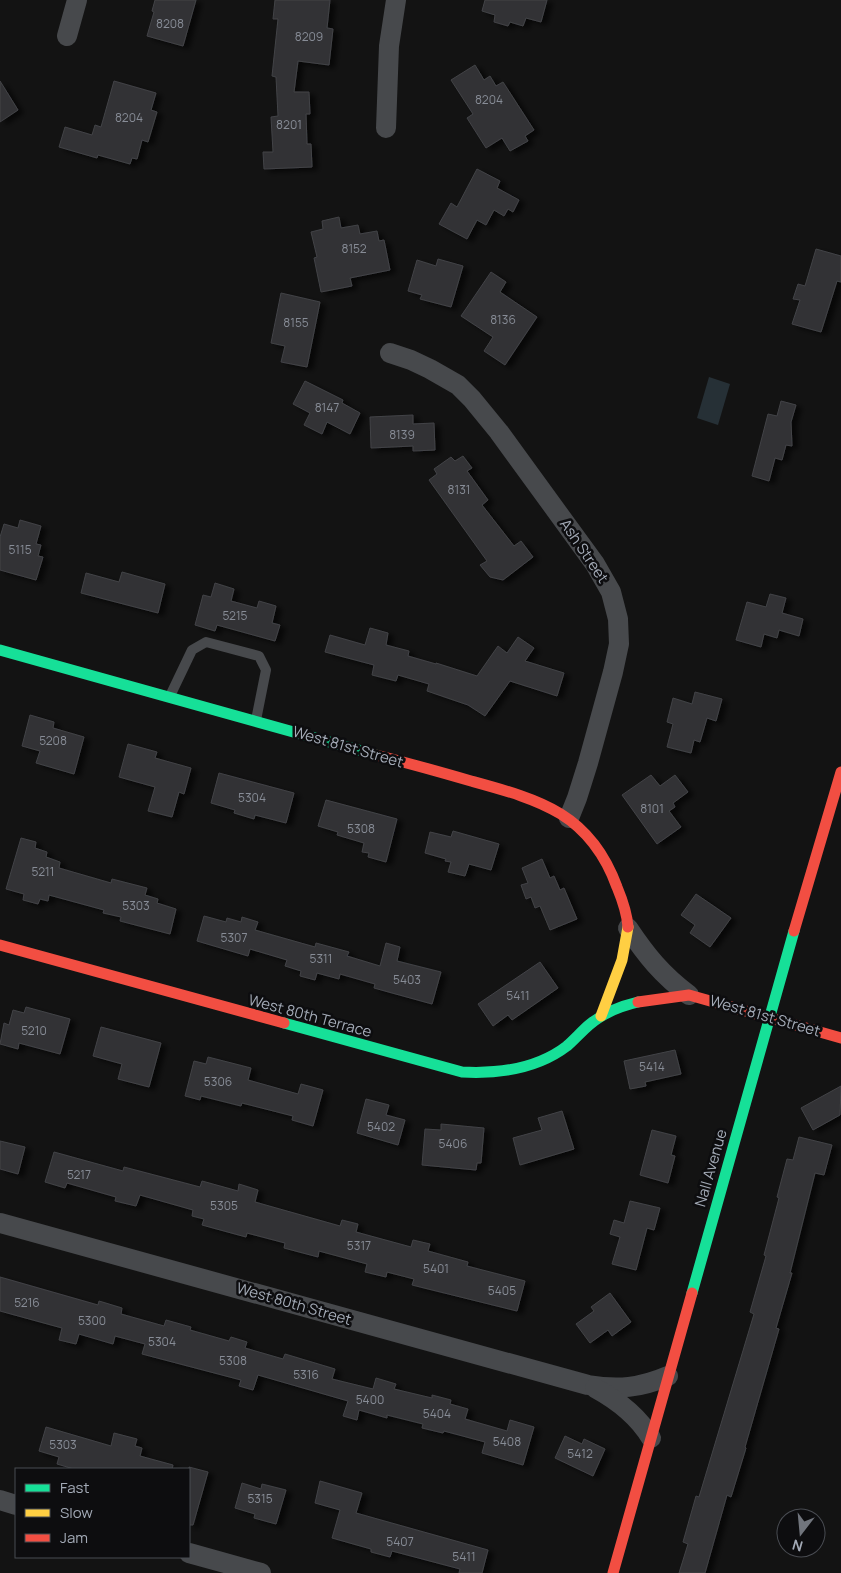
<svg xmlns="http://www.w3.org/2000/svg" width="841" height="1573" font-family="Manrope,sans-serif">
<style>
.water{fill:#263036}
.building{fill:#323234;stroke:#424347;filter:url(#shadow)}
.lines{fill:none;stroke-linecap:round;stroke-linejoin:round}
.lane{stroke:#47494c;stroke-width:10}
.street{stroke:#47494c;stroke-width:20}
.fast{stroke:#16e098;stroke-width:11}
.slow{stroke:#ffcf43;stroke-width:11}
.jam{stroke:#f24e42;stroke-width:11}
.labels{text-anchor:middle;stroke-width:5;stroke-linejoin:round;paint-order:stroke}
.number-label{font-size:12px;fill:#878c96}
.street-label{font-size:15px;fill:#a3aab6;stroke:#0d0d0f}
</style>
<defs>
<filter id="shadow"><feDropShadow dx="5.5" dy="3" stdDeviation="2.5" flood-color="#0009"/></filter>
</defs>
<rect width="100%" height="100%" fill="#131313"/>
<polygon class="water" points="709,377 730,384 718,425 697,418"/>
<g class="building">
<polygon points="155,0 196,0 183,46 147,36 154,12 152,11"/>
<polygon points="275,0 330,0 327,28 333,29 329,65 298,61 294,92 309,92 310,114 306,114 307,144 311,144 312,167 264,169 263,152 273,152 271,117 278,116 276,77 272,76 278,19 273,19"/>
<polygon points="485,0 547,0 541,22 526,18 523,26 510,22 508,26 494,22 495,15 482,11"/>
<polygon points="475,65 484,80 490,76 496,86 503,82 534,130 525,136 528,141 510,151 502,138 486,148 467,118 473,114 451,80"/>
<polygon points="0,81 18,110 0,122"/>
<polygon points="114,81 156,93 151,110 157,112 148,142 142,140 137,159 132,158 130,164 98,155 97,158 59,147 65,127 92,135 95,125 101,127"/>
<polygon points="477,169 500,181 497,188 519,200 513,212 508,209 504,216 494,210 486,225 477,220 467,239 439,224 451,203 457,207"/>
<polygon points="339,217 341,228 358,225 360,234 377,231 379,241 384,240 390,270 350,278 352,286 321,292 314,258 317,257 311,232 323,229 322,221"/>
<polygon points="816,249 841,256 841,282 837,281 821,332 792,324 800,300 793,299 798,284 805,286"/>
<polygon points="438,259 463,266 451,307 420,299 422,295 408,291 417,260 436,266"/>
<polygon points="491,272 506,282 500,292 537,317 505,365 484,351 493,337 461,316"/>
<polygon points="281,293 320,302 307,367 281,362 285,346 271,343"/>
<polygon points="305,381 343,400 342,403 360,413 350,434 327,422 322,434 304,425 310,413 293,404"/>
<polygon points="781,401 796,405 791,422 792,446 786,445 782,460 775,458 769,481 752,476 768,414 777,416"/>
<polygon points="413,415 413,424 434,423 435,450 413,451 413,446 371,448 370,417"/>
<polygon points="463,456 472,468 467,471 488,500 482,505 514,546 521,541 533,557 503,580 490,577 480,565 487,561 429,480 437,474 434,469 451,457 455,461"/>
<polygon points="20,520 41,526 36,544 41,545 38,556 43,557 36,580 0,570 0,537 4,524 18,528"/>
<polygon points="122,572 165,584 158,613 81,593 86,573 119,582"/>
<polygon points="215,583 234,589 231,601 257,608 259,601 276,606 272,623 280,625 275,641 217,625 215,631 195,625 203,595 211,597"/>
<polygon points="770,594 786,598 782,613 803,619 799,636 779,630 777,638 764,634 761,647 736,640 747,602 766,607"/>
<polygon points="370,628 388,633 386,645 409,651 408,656 436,664 436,663 477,676 498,646 507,653 518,637 534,648 525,661 564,673 557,696 510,681 485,716 468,705 427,691 429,684 398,675 396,681 372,675 374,665 325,652 330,635 365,645"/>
<polygon points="695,692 722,699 716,721 707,718 700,742 694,740 691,753 667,747 673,724 667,722 673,698 692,704"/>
<polygon points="30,715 54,722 53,728 84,737 74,774 36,763 40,751 22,746"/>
<polygon points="128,744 157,752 155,758 191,768 184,794 179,792 172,817 148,811 155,787 119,777"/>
<polygon points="219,773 294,793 286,823 255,815 254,819 234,813 235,810 211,803"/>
<polygon points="651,775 660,786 675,775 688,792 673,803 675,807 669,811 681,827 657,844 622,795"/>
<polygon points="326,800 397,819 386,862 368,857 369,853 362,852 364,843 337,835 338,832 318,826"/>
<polygon points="453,831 499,844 491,870 469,864 465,876 448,872 451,862 445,861 446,859 425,853 430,832 451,837"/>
<polygon points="21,838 36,842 35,848 47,852 46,857 60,862 59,868 111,883 112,879 147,888 145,895 158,899 157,903 176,909 170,934 120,921 121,917 103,913 104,910 49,895 48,901 40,899 38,904 23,900 24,894 6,889"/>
<polygon points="542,859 550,878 554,876 560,890 564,888 577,919 550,930 540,906 535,908 531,897 526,899 521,885 528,883 522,868"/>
<polygon points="696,894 731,918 710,947 690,933 695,925 681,915"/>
<polygon points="204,916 226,922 227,918 241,922 242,917 258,922 255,930 315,947 316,943 349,952 347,956 380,966 386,943 400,947 397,961 441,972 432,1004 374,988 375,984 340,974 339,979 317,973 315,980 300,976 301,971 285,966 287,960 250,949 248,956 197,941"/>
<polygon points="540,962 558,988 512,1020 508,1015 493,1026 478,1004"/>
<polygon points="26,1007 70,1019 60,1054 19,1043 18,1049 0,1044 4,1023 9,1025 13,1010 24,1013"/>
<polygon points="101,1027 161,1043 149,1087 118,1079 122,1064 93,1056"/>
<polygon points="675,1050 681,1074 645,1082 646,1086 630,1089 624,1061"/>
<polygon points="208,1057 251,1068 248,1080 298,1094 301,1084 323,1090 313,1126 292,1120 293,1116 242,1103 241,1106 201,1096 200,1100 185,1096 194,1061 206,1064"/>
<polygon points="841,1086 840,1115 813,1130 801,1108"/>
<polygon points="366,1099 389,1105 386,1115 405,1120 398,1145 357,1133"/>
<polygon points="562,1111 574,1149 520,1165 513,1138 542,1130 538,1118"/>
<polygon points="441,1124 484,1128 481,1163 477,1163 476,1170 422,1165 425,1129 441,1130"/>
<polygon points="652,1130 676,1136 671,1155 675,1156 668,1183 640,1175"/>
<polygon points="799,1137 832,1145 824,1175 815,1173 790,1273 792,1273 776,1328 779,1329 745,1447 746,1448 731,1497 727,1495 705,1573 679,1573 688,1544 683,1542 696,1496 699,1497 754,1314 750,1312 766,1256 764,1255 779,1198 777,1197 787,1159 793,1160"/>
<polygon points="0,1141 25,1147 18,1174 0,1169"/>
<polygon points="54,1152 123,1171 124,1167 200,1187 202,1181 238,1191 239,1184 258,1190 255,1202 340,1226 342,1220 358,1224 356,1232 411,1247 413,1240 430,1244 428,1251 468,1262 467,1266 525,1281 517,1311 412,1285 414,1279 387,1272 386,1277 365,1272 367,1264 319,1251 318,1257 284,1248 285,1243 247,1233 246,1237 202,1225 204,1219 192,1216 193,1210 140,1195 136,1206 115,1201 116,1197 67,1183 65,1188 45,1182"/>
<polygon points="630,1201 660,1208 654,1230 647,1228 636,1270 612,1264 620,1237 610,1234 614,1220 624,1223"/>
<polygon points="0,1277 98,1305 99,1301 122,1308 121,1314 164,1326 166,1320 191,1327 190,1330 229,1341 231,1337 247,1342 245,1348 283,1359 285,1354 335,1369 332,1379 373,1389 376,1378 396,1384 394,1389 432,1398 432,1395 451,1400 450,1404 468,1409 465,1419 507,1431 510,1420 534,1427 523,1465 482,1453 485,1442 444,1431 443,1433 422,1428 423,1424 387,1415 387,1418 359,1410 357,1420 343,1416 348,1401 258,1375 253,1390 239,1386 241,1380 142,1354 145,1344 115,1336 113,1344 79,1334 76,1344 59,1340 62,1328 0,1311"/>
<polygon points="610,1293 631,1322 612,1336 608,1330 590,1343 576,1324 594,1311 591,1307"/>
<polygon points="46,1427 111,1446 114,1433 137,1439 135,1446 142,1448 140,1456 173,1465 172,1469 74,1469 57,1464 59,1457 39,1451"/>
<polygon points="565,1436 582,1444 584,1439 605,1449 593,1476 555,1458"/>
<polygon points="189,1467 208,1472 193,1525 189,1525"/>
<polygon points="320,1481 362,1493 356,1513 488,1550 482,1573 459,1573 460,1569 392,1551 390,1557 371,1552 371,1549 332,1538 340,1510 315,1503"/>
<polygon points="242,1483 261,1489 262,1484 286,1490 276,1524 254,1518 255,1514 235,1508"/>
</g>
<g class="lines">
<polyline class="lane" points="170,696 192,650 206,642 259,656 266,670 256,720"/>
<g class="street">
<polyline points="67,36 77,0"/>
<polyline points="386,128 389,46 396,0"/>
<polyline points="390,353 411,360 430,369 458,385 472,399 499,432 595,564 611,592 618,619 619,644 613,672 588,763 577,798 569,818"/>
<path d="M 628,928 C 646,955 662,975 689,995"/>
<path d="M 0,1223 L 588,1385 C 618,1390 640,1388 668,1376"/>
<path d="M 595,1388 C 617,1400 638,1416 651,1438"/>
<polyline points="0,1500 16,1505"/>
<polyline points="189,1553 261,1573"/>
</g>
<g class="fast">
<polyline points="0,650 376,755"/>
<path d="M 284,1023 L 462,1072 C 499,1074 537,1069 567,1046 C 575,1039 582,1031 589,1025 C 603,1013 621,1006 638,1002"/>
<polyline points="692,1293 794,931"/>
</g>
<polyline class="slow" points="601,1016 622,960 628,927"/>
<g class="jam">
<path d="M 376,755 C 408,763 440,772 471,781 C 540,800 590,813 617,887 C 622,899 627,913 628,927"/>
<polyline points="794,931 841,772"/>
<polyline points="0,945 284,1023"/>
<polyline points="638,1002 689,995 841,1038"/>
<polyline points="613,1573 692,1293"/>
</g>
</g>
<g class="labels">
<g class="number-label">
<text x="170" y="28">8208</text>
<text x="309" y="41">8209</text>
<text x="489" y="104">8204</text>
<text x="129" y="122">8204</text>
<text x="289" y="129">8201</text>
<text x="354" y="253">8152</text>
<text x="503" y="324">8136</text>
<text x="296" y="327">8155</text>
<text x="327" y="412">8147</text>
<text x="402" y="439">8139</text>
<text x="459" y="494">8131</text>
<text x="20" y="554">5115</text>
<text x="235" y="620">5215</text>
<text x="53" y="745">5208</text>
<text x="252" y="802">5304</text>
<text x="652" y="813">8101</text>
<text x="361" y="833">5308</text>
<text x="43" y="876">5211</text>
<text x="136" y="910">5303</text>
<text x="234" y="942">5307</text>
<text x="321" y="963">5311</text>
<text x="407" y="984">5403</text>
<text x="518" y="1000">5411</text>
<text x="34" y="1035">5210</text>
<text x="652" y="1071">5414</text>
<text x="218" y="1086">5306</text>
<text x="381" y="1131">5402</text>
<text x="453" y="1148">5406</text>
<text x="79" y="1179">5217</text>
<text x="224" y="1210">5305</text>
<text x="359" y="1250">5317</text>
<text x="436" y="1273">5401</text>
<text x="502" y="1295">5405</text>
<text x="27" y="1307">5216</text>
<text x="92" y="1325">5300</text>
<text x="162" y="1346">5304</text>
<text x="233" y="1365">5308</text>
<text x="306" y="1379">5316</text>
<text x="370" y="1404">5400</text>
<text x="437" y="1418">5404</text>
<text x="507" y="1446">5408</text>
<text x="63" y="1449">5303</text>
<text x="580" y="1458">5412</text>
<text x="260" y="1503">5315</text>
<text x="400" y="1546">5407</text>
<text x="464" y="1561">5411</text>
</g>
<g class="street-label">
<text transform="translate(584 551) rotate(56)" y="5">Ash Street</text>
<text transform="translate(348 747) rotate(16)" y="5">West 81st Street</text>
<text transform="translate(310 1016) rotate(15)" y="5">West 80th Terrace</text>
<text transform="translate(765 1016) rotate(16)" y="5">West 81st Street</text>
<text transform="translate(711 1168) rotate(-74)" y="5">Nall Avenue</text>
<text transform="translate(294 1304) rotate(16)" y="5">West 80th Street</text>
</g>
</g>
<rect x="15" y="1468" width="175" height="90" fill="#0d0d0f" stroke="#494c52"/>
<rect x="25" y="1484" width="25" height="8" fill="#16e098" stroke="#494c52"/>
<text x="60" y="1493" font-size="15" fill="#a3aab6">Fast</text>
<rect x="25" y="1509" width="25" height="8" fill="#ffcf43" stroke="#494c52"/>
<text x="60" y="1518" font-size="15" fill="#a3aab6">Slow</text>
<rect x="25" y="1534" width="25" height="8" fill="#f24e42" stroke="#494c52"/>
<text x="60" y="1543" font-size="15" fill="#a3aab6">Jam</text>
<g transform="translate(801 1533) rotate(196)"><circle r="24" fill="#0d0d0f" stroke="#494c52"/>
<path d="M0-4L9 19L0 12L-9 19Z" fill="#71757d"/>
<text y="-8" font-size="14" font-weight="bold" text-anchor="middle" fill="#a3aab6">N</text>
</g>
</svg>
